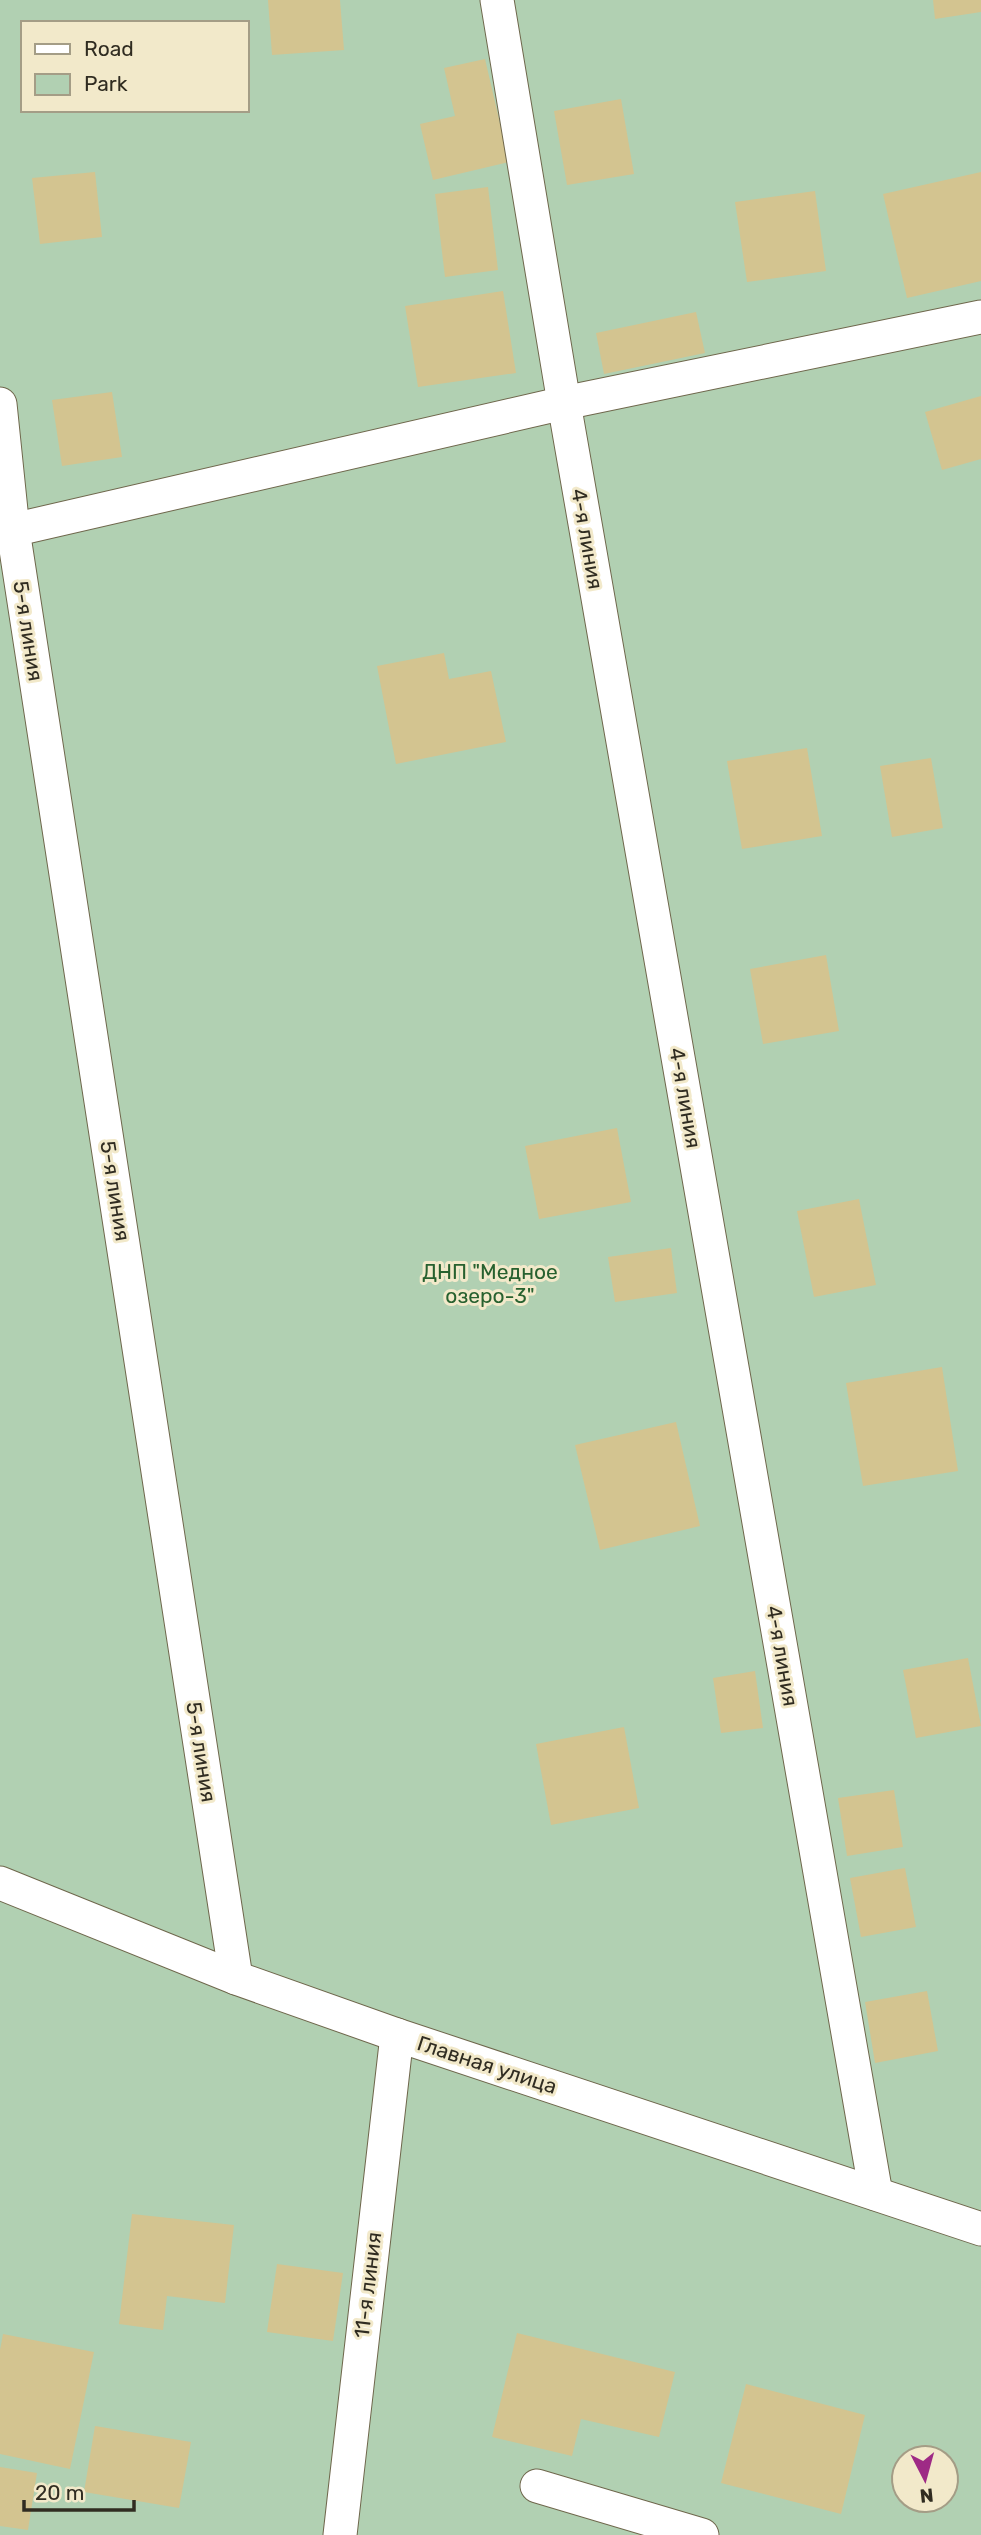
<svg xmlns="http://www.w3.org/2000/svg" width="981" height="2535" font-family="Rubik,sans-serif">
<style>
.green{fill:#b1d0b2;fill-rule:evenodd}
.building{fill:#d3c490}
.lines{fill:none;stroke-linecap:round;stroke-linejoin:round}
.street-casing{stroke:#6f674c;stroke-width:35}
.street{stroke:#fff;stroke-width:33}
.labels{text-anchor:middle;stroke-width:6;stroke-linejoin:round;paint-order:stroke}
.street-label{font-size:21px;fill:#302c21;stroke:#f2e9ca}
.park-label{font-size:21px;fill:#27612f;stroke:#f2e9ca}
</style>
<rect width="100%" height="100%" fill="#f2e9ca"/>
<path class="green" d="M 0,0 L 981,0 L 981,2535 L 0,2535 ZM 23,23 L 247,23 L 247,110 L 23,110 ZM 904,2458 L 946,2458 L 946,2500 L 904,2500 Z"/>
<g class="building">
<polygon points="268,0 340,0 344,50 272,55"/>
<polygon points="933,0 981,0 981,12 935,19"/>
<polygon points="485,59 509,162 433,180 420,124 455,116 444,68"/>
<polygon points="621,99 634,174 567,185 554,111"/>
<polygon points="95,172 102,237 40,244 32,178"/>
<polygon points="981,172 981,281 907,298 883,194"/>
<polygon points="488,187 498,270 445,277 435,194"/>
<polygon points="815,191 826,271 747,282 735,202"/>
<polygon points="503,291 516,373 418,387 405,306"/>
<polygon points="696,312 705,353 604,374 596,333"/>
<polygon points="112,392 122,457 62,466 52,400"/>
<polygon points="981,396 981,459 942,470 925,412"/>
<polygon points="444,653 449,679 491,671 506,742 396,764 377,666"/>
<polygon points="807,748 822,836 742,849 727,761"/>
<polygon points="931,758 943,828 892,837 880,766"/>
<polygon points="826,955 839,1031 763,1044 750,969"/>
<polygon points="617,1128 631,1202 539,1219 525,1146"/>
<polygon points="859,1199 876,1285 814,1297 797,1211"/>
<polygon points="671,1248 677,1293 615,1302 608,1257"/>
<polygon points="942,1367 958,1471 863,1486 846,1383"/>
<polygon points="676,1422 700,1526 600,1550 575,1445"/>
<polygon points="968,1658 981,1726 916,1738 903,1670"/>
<polygon points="755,1671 763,1728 721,1733 713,1678"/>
<polygon points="624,1727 639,1808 551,1825 536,1744"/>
<polygon points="894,1790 903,1847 847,1856 838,1798"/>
<polygon points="905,1868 916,1927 861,1937 850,1878"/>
<polygon points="927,1991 938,2051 875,2063 865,2002"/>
<polygon points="132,2214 234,2225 225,2303 167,2296 163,2330 119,2324"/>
<polygon points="277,2264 343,2273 333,2341 267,2332"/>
<polygon points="517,2333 675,2372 659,2437 581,2419 572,2456 492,2437"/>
<polygon points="3,2334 94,2352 70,2469 0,2454 0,2350"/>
<polygon points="746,2384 865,2415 841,2514 721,2483"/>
<polygon points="95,2426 191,2442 179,2508 84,2492"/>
<polygon points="0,2467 37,2473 28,2530 0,2526"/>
</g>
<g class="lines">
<defs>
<g id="street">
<polyline points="497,0 564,403 876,2194"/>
<polyline points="0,404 13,530 236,1978"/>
<polyline points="0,533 564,403 981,317"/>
<polyline points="0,1883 236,1978 397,2035 981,2229"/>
<polyline points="537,2486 702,2535"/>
<polyline points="340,2535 397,2035"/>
</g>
</defs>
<use href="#street" class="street-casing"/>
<use href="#street" class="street"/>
</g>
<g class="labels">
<g class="street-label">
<text transform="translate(587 539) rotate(80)" y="7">4-я линия</text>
<text transform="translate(28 631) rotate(81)" y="7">5-я линия</text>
<text transform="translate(685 1098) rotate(80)" y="7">4-я линия</text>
<text transform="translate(115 1191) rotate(81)" y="7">5-я линия</text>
<text transform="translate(782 1656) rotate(80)" y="7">4-я линия</text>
<text transform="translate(201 1752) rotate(81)" y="7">5-я линия</text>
<text transform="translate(487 2065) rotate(18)" y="7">Главная улица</text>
<text transform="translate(368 2285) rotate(-83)" y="7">11-я линия</text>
</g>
<g class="park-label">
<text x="490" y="1279">ДНП "Медное<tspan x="490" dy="24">озеро-3"</tspan></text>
</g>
</g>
<rect x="21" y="21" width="228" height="91" fill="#f2e9ca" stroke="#a49d86" stroke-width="2"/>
<rect x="35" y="44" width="35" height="10" fill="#ffffff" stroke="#a49d86" stroke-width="2"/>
<text x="84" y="56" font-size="21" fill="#302c21">Road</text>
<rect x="35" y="74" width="35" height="21" fill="#b1d0b2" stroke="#a49d86" stroke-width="2"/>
<text x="84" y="91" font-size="21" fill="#302c21">Park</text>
<g transform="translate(925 2479) rotate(174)"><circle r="33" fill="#f2e9ca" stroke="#a49d86" stroke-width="2"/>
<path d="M0-5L12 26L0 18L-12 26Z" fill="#9e2a85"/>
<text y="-10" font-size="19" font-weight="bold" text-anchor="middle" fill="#302c21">N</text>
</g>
<path d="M24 2500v10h110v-10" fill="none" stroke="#302c21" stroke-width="3.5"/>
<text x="35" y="2500" font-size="21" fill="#302c21" stroke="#f2e9ca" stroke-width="5" paint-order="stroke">20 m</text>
</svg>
